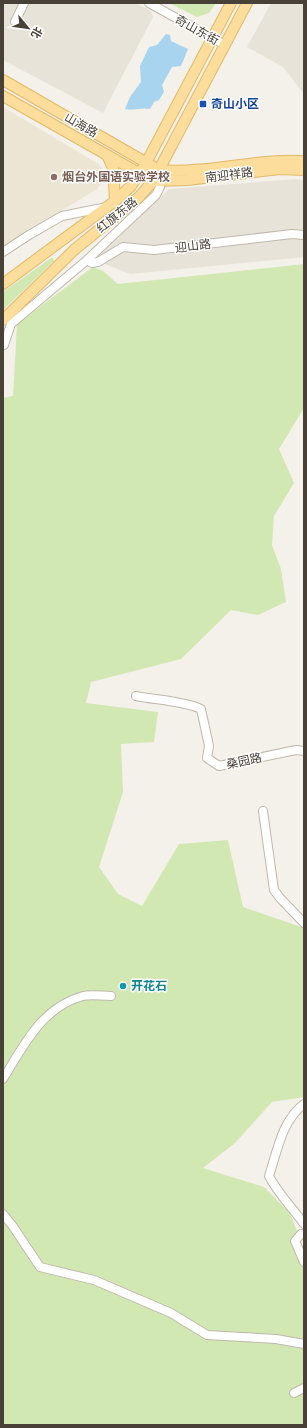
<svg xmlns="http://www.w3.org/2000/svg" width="307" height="1428" font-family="Montserrat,'Noto Sans SC',sans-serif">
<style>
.residential{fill:#e8e3d8}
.education{fill:#ede5d4}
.green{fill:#d2e8b3}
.water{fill:#a8d4ef}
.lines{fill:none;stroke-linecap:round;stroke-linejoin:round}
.minor-casing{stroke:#c0b8ac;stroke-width:10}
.major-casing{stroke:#e2ba6a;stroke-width:12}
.minor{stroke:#fff;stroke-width:8}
.major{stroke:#fcdd9b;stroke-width:10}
.transit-dot{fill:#1a4fb4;stroke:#fff;stroke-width:1.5}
.education-dot{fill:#8d6e63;stroke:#fff;stroke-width:1.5}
.culture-dot{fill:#0f9aa8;stroke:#fff;stroke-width:1.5}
.labels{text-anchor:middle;stroke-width:3;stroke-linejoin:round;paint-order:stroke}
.street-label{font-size:12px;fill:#484138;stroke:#fff}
.transit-label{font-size:12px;font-weight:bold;fill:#164399;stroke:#fff;text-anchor:start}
.education-label{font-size:12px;font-weight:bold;fill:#785e54;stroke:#fff;text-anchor:start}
.culture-label{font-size:12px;font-weight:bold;fill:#0d838f;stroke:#fff;text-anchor:start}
</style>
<rect width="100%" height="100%" fill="#f4f1ea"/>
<g class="residential">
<polygon points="3,3 135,3 151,11 153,17 103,113 3,60"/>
<polygon points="271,3 304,3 304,94 283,67 247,47"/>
<polygon points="296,179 304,180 304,257 130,274 95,260 169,189"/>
</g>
<polygon class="education" points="3,107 100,165 105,175 105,179 97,189 3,246"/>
<g class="green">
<polygon points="169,3 216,3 209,13 197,17"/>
<polygon points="51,258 53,258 54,261 3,310 3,292"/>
<polygon points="304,264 304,408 279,449 294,483 274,516 272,545 281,569 286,602 258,615 231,610 181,659 91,682 86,703 158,712 154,742 121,744 123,792 99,867 118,894 142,906 179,844 228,840 243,907 304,928 304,1097 272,1102 235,1143 203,1168 264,1187 290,1213 304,1250 304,1425 3,1425 3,398 13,396 17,324 93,267 103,271 118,284"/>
</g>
<path class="water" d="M 166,34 L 170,35 L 171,41 L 188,49 L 181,66 L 172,67 L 162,85 L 164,92 L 159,100 L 154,102 L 150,109 C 141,107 134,111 125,109 L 130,97 L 141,82 L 140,66 L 149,47 L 157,45 Z"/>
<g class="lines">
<defs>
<g id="minor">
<polyline points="149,3 225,45"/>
<polyline points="15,22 24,3"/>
<polyline points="3,252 29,235 62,216 107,207"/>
<polyline points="87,260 92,263 98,262 123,247 154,250 292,234 304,235"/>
<polyline points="4,345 11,324 87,260 156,195 160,187 159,183 153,181"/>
<path d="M 136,696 C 156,700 184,701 201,709 L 209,746 L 207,758 L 219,766 L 296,750 L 304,751"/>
<polyline points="263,811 274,890 280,898 304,923"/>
<path d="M 3,1079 C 24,1045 42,1007 83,996 C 91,994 102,996 111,996"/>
<path d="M 304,1104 C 282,1120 277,1152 269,1176 C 278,1194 292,1207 304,1224"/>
<polyline points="3,1214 12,1225 40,1267 94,1280 171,1313 207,1335 276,1339 304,1344"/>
<polyline points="301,1234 295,1241 304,1262"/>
<polyline points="294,1393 304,1388"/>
</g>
<g id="major">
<path d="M 3,80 L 159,170 C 208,174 256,158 304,161"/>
<polyline points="3,96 153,181 187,180 280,169 304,170"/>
<polyline points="107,155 113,168 115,201"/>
<polyline points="3,284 115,201 131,186 146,163 231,3"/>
<polyline points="3,320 74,250 139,197 153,181 247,3"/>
</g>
</defs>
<use href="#minor" class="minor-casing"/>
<use href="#major" class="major-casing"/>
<use href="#minor" class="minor"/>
<use href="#major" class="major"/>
</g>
<rect class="transit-dot" x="199" y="100" width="8" height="8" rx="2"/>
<circle class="education-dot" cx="54" cy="177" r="4"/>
<circle class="culture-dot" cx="123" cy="986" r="4"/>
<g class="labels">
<g class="street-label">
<text transform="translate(197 30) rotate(29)" y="4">奇山东街</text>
<text transform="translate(81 125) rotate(30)" y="4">山海路</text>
<text transform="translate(229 175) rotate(-7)" y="4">南迎祥路</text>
<text transform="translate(117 215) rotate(-39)" y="4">红旗东路</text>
<text transform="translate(193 246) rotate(-7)" y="4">迎山路</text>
<text transform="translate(244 761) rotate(-12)" y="4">桑园路</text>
</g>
<g class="transit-label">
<text x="211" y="108">奇山小区</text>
</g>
<g class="education-label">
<text x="62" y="181">烟台外国语实验学校</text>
</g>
<g class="culture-label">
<text x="131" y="990">开花石</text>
</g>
</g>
<rect width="307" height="1428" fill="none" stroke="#484138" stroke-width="8"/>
<g transform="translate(28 28) rotate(119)" stroke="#ffffff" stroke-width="3" paint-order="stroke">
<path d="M0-3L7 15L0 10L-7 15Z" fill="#484138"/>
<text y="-6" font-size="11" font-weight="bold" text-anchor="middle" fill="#484138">北</text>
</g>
</svg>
